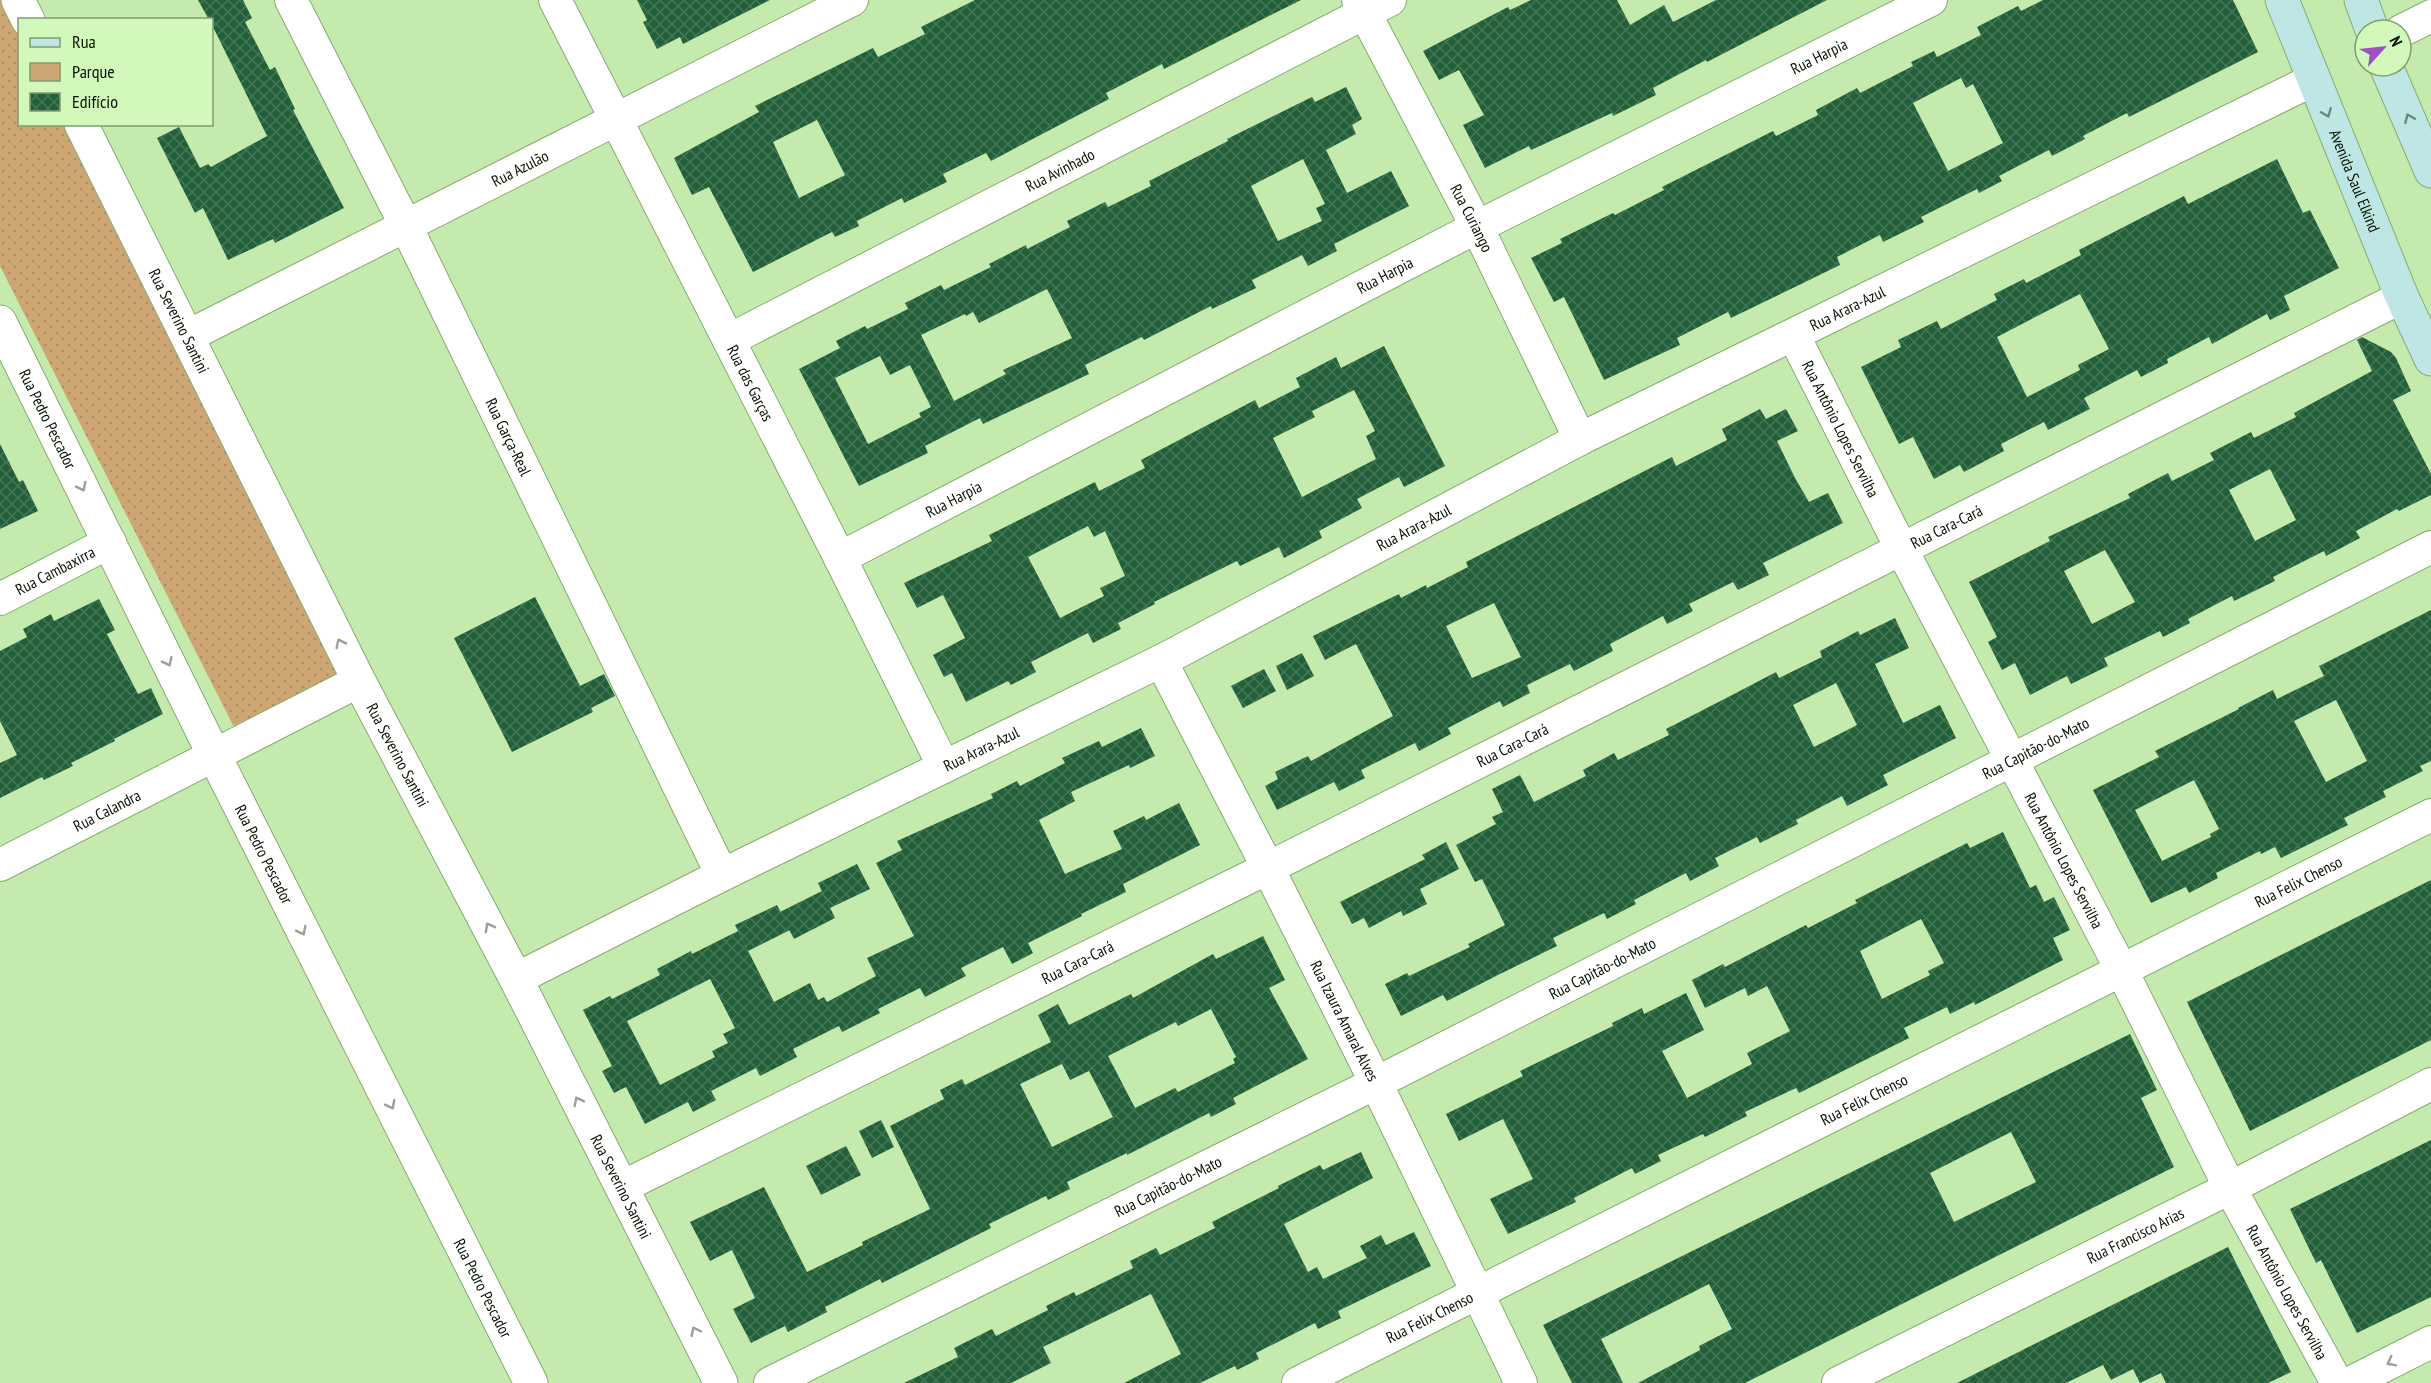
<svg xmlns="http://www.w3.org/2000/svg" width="2431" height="1383" font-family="'PT Sans Narrow',sans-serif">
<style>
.green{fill:url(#green-dots)}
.building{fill:url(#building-cross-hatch);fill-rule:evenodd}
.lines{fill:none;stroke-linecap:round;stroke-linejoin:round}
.minor-casing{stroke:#88ab70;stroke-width:34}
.tertiary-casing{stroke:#88ab70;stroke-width:35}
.secondary-casing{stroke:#88ab70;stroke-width:35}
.minor{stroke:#fff;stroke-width:32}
.tertiary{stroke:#fff;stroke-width:33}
.secondary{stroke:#bde6e5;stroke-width:33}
.oneway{stroke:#6b877e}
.oneway2{stroke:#9ba099}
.labels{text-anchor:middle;stroke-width:6;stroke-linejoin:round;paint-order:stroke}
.street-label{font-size:16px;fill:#061200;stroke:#d2f8ba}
</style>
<defs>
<pattern id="green-dots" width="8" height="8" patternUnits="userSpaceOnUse" patternTransform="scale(1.5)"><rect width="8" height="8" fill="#cda674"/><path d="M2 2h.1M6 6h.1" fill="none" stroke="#af8e63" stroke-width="1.8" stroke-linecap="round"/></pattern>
<pattern id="building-cross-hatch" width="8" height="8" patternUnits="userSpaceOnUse" patternTransform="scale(1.5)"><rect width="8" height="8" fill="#216039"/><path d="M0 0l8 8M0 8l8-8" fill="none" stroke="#467657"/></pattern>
</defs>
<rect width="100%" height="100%" fill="#c5eaad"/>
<polygon class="green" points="0,0 5,0 19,29 20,124 67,125 340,673 234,727 0,266"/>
<g class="building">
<polygon points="198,0 243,0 252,18 245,22 270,70 275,67 295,109 293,110 344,208 275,243 273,239 228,260 203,208 195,213 157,138 179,127 200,168 208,164 211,167 267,136 212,25 212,20 209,20"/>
<polygon points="637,0 770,0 683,44 680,37 657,49 643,22 647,20"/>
<path d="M 975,0 L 1301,0 L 1164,69 L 1162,64 L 1106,93 L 1109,99 L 991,161 L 986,153 L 943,174 L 947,182 L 904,203 L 902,198 L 857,221 L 859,226 L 835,237 L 832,232 L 753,272 L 709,187 L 692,195 L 674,158 L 759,112 L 755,106 L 873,48 L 878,57 L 925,34 L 921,27 ZM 817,120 L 845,175 L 799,198 L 773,142 Z"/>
<polygon points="1531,0 1617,0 1630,25 1664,5 1673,22 1716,0 1827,0 1707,62 1706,60 1653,88 1656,95 1613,116 1612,113 1531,150 1529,146 1485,168 1463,125 1484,115 1459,70 1439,80 1423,51 1508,7 1510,10"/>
<path d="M 2043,0 L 2233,0 L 2258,52 L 2129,117 L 2127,113 L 2083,136 L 2085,139 L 2052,156 L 2049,150 L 1999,176 L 2002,181 L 1979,193 L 1977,189 L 1921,217 L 1924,222 L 1883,242 L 1880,235 L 1837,257 L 1840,265 L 1731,318 L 1728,312 L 1677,338 L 1680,345 L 1604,380 L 1564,297 L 1554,302 L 1531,258 L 1562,243 L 1560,239 L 1613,213 L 1615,215 L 1664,190 L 1662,187 L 1773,131 L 1776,136 L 1818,115 L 1816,110 L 1857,88 L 1860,93 L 1913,66 L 1911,62 L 1934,51 L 1937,57 L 1981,35 L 1977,27 L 2018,6 L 2021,11 ZM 1961,78 L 1966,88 L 1973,84 L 2003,143 L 1948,171 L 1913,103 Z"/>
<path d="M 1346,87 L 1362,119 L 1352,125 L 1356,134 L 1326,150 L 1347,193 L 1391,171 L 1409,206 L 1334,244 L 1337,251 L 1308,266 L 1302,255 L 1252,280 L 1256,288 L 1212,309 L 1211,306 L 1144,340 L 1142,337 L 1085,365 L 1089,374 L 983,424 L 980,418 L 925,446 L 928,453 L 859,486 L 799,369 L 840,348 L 836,341 L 865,326 L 867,329 L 908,309 L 905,303 L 941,285 L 944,290 L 991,267 L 989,264 L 1026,245 L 1027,249 L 1070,227 L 1067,221 L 1105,202 L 1108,207 L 1151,186 L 1149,181 L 1228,141 L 1227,139 L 1312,97 L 1315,102 ZM 1303,159 L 1325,204 L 1316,208 L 1322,221 L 1278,241 L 1251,186 ZM 1047,289 L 1072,338 L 1003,370 L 1006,374 L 954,401 L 921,335 L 965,314 L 966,316 L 973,312 L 979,323 ZM 880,356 L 890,375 L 910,365 L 931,407 L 919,413 L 921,417 L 868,444 L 835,378 Z"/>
<path d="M 2277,159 L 2303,213 L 2310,210 L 2339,268 L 2284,296 L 2290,310 L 2270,320 L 2267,314 L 2212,344 L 2209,337 L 2167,359 L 2168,363 L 2141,377 L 2137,370 L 2084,398 L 2090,409 L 2048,430 L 2044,422 L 2001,444 L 2004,451 L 1964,472 L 1960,465 L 1934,479 L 1913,437 L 1899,444 L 1861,367 L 1901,347 L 1898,340 L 1937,321 L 1941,329 L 1997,300 L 1994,294 L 2024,279 L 2026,283 L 2081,255 L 2079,250 L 2184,196 L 2188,204 ZM 2080,294 L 2109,349 L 2078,365 L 2080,370 L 2027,397 L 1997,337 Z"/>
<path d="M 2362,337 L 2391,352 L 2396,358 L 2411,391 L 2393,400 L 2431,474 L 2431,495 L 2399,511 L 2397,509 L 2356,531 L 2360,538 L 2326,556 L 2324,551 L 2273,577 L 2275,581 L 2234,601 L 2232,596 L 2188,619 L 2190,623 L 2163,637 L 2160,631 L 2104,658 L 2108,666 L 2071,684 L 2067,676 L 2030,695 L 2015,663 L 2002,670 L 1988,642 L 1997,637 L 1969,582 L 2050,541 L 2048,537 L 2130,498 L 2128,494 L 2168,473 L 2172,481 L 2214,460 L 2210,453 L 2251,432 L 2254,438 L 2296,417 L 2294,413 L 2372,371 L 2357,340 ZM 2270,469 L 2296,520 L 2255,541 L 2229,490 ZM 2105,550 L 2135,602 L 2092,624 L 2064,571 Z"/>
<path d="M 1384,346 L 1445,466 L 1404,487 L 1399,477 L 1357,499 L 1362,508 L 1319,531 L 1322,538 L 1284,558 L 1279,547 L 1240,566 L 1237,561 L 1154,602 L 1155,604 L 1118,623 L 1121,629 L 1093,643 L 1088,633 L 1031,662 L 1036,672 L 1011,685 L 1008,681 L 966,702 L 952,673 L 944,677 L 933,655 L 965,638 L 943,595 L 917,608 L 904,583 L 992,541 L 989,535 L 1095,482 L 1099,491 L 1145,468 L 1141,460 L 1255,400 L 1259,408 L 1300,387 L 1296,378 L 1336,357 L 1341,368 ZM 1354,390 L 1375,431 L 1366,436 L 1376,459 L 1302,497 L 1273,438 L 1315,417 L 1312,411 ZM 1088,526 L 1094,537 L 1105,531 L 1125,576 L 1100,588 L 1104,596 L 1060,618 L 1028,557 Z"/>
<path d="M 1760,409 L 1766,419 L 1786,409 L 1798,431 L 1777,441 L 1795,478 L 1809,502 L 1828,493 L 1843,523 L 1763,563 L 1769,575 L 1738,590 L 1733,582 L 1689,604 L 1693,611 L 1667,624 L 1663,616 L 1610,644 L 1613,651 L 1574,671 L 1570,664 L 1527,685 L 1530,693 L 1503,707 L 1500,701 L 1448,728 L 1451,734 L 1419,751 L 1415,743 L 1361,770 L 1365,778 L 1339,791 L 1334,782 L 1277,810 L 1265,786 L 1278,779 L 1275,772 L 1308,756 L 1311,761 L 1393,716 L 1356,644 L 1325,660 L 1313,636 L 1399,594 L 1401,598 L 1426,585 L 1427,588 L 1468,567 L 1466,562 L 1672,457 L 1676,466 L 1727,440 L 1722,429 ZM 1494,603 L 1521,657 L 1472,678 L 1446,626 Z"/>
<polygon points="0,444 19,482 23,480 38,511 0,529"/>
<polygon points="535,597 580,686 604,674 615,696 591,708 593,712 512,752 454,638"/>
<polygon points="99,599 115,630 107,634 138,694 151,688 163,714 114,739 115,741 71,763 73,766 44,780 42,777 0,798 0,763 17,755 0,721 0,651 27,637 23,629 51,614 54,621"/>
<path d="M 2431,610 L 2431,761 L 2420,766 L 2423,771 L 2383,791 L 2386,797 L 2344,818 L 2348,825 L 2281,858 L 2275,847 L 2261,854 L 2260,851 L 2216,873 L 2218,878 L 2189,893 L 2186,887 L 2151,903 L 2093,790 L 2159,757 L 2155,751 L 2239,709 L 2238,708 L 2273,690 L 2277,699 L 2324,676 L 2319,666 ZM 2336,700 L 2367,761 L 2326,782 L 2294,721 ZM 2194,780 L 2219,829 L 2210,834 L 2211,837 L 2162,861 L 2135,810 Z"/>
<path d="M 1895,618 L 1909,648 L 1875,664 L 1903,723 L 1940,705 L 1956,738 L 1883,775 L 1888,785 L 1847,806 L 1842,796 L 1796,820 L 1798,824 L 1760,843 L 1757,837 L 1715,858 L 1719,866 L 1690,881 L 1686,873 L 1634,900 L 1636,904 L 1607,919 L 1604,913 L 1553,938 L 1557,946 L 1498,975 L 1447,1001 L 1443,995 L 1401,1016 L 1385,984 L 1407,973 L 1409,976 L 1470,947 L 1468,944 L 1505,925 L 1482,879 L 1475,882 L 1456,845 L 1496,824 L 1492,817 L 1503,812 L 1492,789 L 1520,775 L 1534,802 L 1586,776 L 1583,770 L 1614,753 L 1618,760 L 1669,735 L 1666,729 L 1736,693 L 1776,672 L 1779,678 L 1822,657 L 1820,651 L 1858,631 L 1860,635 ZM 1836,683 L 1857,725 L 1814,747 L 1793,705 Z"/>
<polygon points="1302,653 1314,676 1287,690 1276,666"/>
<polygon points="1264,669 1276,691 1243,708 1231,686"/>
<path d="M 1141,728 L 1155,756 L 1130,768 L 1129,765 L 1071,792 L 1075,801 L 1039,820 L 1065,874 L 1122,849 L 1113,831 L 1144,816 L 1146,820 L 1179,803 L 1200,845 L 1123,884 L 1126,892 L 1081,914 L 1082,916 L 1028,943 L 1033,953 L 1012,964 L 1003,947 L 961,968 L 966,976 L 925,997 L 920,988 L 878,1009 L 880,1013 L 842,1032 L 839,1026 L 793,1049 L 797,1057 L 760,1076 L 756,1068 L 711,1091 L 716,1100 L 693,1112 L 688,1102 L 645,1124 L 626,1087 L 614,1093 L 602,1071 L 612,1066 L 583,1010 L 610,996 L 612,999 L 660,975 L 657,969 L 691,951 L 692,954 L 738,931 L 774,1002 L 810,983 L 818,1000 L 824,997 L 827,1002 L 876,976 L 867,958 L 914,936 L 876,863 L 902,850 L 897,841 L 993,798 L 991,794 L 1017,781 L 1020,786 L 1065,763 L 1062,758 L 1099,741 L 1102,747 ZM 710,979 L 735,1028 L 723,1034 L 728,1043 L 712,1051 L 715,1057 L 660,1085 L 627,1021 Z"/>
<path d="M 2003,832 L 2030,888 L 2036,885 L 2044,902 L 2054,897 L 2070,930 L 2053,938 L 2063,960 L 1975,1005 L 1974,1002 L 1950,1014 L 1947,1007 L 1904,1028 L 1909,1038 L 1799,1093 L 1796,1088 L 1745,1112 L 1747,1116 L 1705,1137 L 1703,1134 L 1658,1155 L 1661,1161 L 1635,1174 L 1632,1168 L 1574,1198 L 1576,1202 L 1508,1234 L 1490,1199 L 1533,1179 L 1503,1119 L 1459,1141 L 1446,1114 L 1523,1076 L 1520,1071 L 1613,1026 L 1612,1023 L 1642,1008 L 1644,1014 L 1686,993 L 1704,1030 L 1662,1051 L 1687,1098 L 1752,1064 L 1747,1053 L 1790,1031 L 1767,986 L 1748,996 L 1745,988 L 1705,1008 L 1692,980 L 1723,964 L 1725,967 L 1806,925 L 1808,928 L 1857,903 L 1855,900 L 1967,843 L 1970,848 ZM 1921,919 L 1944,963 L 1928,971 L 1930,975 L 1882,999 L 1860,951 Z"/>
<polygon points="1446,842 1459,869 1420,889 1427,904 1403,916 1401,911 1369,928 1364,918 1352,924 1340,902 1425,859 1422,855"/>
<polygon points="857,864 870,889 830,908 818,883"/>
<polygon points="2431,880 2431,1040 2250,1131 2187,1002"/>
<polygon points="822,891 835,918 794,939 780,912"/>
<polygon points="777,905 790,930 748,951 735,925"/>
<path d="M 1263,936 L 1285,980 L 1269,988 L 1308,1059 L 1233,1098 L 1236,1104 L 1211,1117 L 1209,1113 L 1127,1155 L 1127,1153 L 1067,1182 L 1070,1189 L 1048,1200 L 1046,1196 L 989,1224 L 991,1228 L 882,1283 L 880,1279 L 825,1307 L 827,1312 L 788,1332 L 785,1326 L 751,1343 L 733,1309 L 755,1298 L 732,1250 L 710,1261 L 690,1222 L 764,1187 L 807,1272 L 863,1245 L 862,1242 L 930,1209 L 890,1126 L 944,1099 L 940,1090 L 962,1079 L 965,1085 L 1051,1042 L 1038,1015 L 1058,1004 L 1069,1025 L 1131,994 L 1133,998 L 1213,954 L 1216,959 ZM 1211,1009 L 1236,1057 L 1233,1059 L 1235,1063 L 1178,1092 L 1175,1088 L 1135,1108 L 1108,1056 L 1176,1022 L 1178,1026 ZM 1062,1064 L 1070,1080 L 1089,1071 L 1113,1117 L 1052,1147 L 1020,1084 Z"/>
<path d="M 2130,1034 L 2157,1090 L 2141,1098 L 2174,1167 L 1745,1383 L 1638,1383 L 1700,1350 L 1699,1346 L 1732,1329 L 1709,1284 L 1601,1339 L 1623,1383 L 1572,1383 L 1543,1325 ZM 2011,1132 L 2036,1182 L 1954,1222 L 1930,1173 Z"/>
<polygon points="881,1120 894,1147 872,1158 859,1131"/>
<polygon points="2431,1140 2431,1297 2357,1333 2321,1260 2316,1263 2290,1209"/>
<polygon points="846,1146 861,1175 821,1195 806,1166"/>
<polygon points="1361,1152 1373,1178 1284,1224 1308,1272 1317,1267 1323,1279 1367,1258 1360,1246 1381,1235 1386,1245 1414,1232 1431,1266 1338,1311 1341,1318 1318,1329 1315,1323 1256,1353 1259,1359 1237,1370 1235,1366 1200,1383 1124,1383 1181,1354 1151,1294 1043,1347 1051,1363 1011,1383 904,1383 958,1357 954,1348 992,1329 996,1336 1048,1310 1046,1306 1074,1292 1076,1296 1133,1268 1130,1261 1156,1248 1160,1255 1215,1228 1212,1222 1279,1188 1278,1186 1320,1165 1323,1170"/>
<polygon points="2228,1247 2291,1372 2268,1383 2166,1383 2161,1373 2140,1383 2133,1369 2111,1380 2103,1365 2066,1383 1957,1383"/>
</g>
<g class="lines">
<defs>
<g id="minor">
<path id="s1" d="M 291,0 L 406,226 L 722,875"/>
<path id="s2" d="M 555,0 L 840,558 L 944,767"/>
<path id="s3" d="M 1358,0 L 1477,227 L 1580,439"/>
<polyline points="2401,31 2431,16"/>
<path id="s4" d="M 188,336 L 852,0"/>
<path id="s5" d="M 1794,336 L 1902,550 L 2122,971 L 2230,1188 L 2337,1383"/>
<path id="s6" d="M 729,340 L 1390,0"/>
<path id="s7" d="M 840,558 L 1477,227 L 1931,0"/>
<path id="s8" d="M 0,599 L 110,542"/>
<path id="s9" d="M 1161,661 L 1268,868 L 1376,1083 L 1521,1383"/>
<path id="s10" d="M 0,865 L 359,681"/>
<path id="s11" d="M 516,979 L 722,875 L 1161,661 L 1580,439 L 2313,80"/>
<path id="s12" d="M 622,1187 L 1268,868 L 2402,297"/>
<path id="s13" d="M 770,1383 L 1376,1083 L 2431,547"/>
<path id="s14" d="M 1298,1383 L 2431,815"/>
<path id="s15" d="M 1838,1383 L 2230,1188 L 2431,1084"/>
<polyline points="2350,1383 2431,1342"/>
</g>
<g id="tertiary">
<polyline points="18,0 28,20"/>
<path id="s16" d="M 81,124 L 359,681 L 516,979 L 721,1383"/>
<path id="s17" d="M 0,322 L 214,755 L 531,1383"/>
</g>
<g id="secondary">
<path id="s18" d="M 2282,0 L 2402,297 L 2431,359"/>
<polyline points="2361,0 2372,30"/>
<polyline points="2386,66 2431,171"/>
</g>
</defs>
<use href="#minor" class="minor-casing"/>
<use href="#tertiary" class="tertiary-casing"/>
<use href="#secondary" class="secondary-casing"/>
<use href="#minor" class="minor"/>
<use href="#tertiary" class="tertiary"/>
<use href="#secondary" class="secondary"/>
</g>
<defs><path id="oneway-chevron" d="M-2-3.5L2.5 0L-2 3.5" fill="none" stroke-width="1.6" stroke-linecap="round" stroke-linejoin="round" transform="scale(1.5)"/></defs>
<g class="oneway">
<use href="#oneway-chevron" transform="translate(2327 113) rotate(68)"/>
<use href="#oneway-chevron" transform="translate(2409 118) rotate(-113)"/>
</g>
<g class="oneway2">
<use href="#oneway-chevron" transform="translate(82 487) rotate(63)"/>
<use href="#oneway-chevron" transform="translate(340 643) rotate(-116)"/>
<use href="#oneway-chevron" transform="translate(168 662) rotate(64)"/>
<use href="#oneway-chevron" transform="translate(489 927) rotate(-118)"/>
<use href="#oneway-chevron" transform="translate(302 931) rotate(63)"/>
<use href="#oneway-chevron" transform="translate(578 1101) rotate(-117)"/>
<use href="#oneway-chevron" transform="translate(391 1105) rotate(63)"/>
<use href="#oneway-chevron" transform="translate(695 1331) rotate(-117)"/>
<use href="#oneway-chevron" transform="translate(2391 1362) rotate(153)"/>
</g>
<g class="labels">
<g class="street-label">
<text dy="6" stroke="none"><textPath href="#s7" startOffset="1100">Rua Harpia</textPath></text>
<text dy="6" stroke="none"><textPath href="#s4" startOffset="372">Rua Azulão</textPath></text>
<text dy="6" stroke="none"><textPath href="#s6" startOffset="372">Rua Avinhado</textPath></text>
<text dy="6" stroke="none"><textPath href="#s18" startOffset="195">Avenida Saul Elkind</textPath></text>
<text dy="6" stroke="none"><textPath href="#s3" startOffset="246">Rua Curiango</textPath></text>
<text dy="6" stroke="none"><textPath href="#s7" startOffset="614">Rua Harpia</textPath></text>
<text dy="6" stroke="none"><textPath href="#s11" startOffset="1491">Rua Arara-Azul</textPath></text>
<text dy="6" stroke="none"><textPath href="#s16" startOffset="220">Rua Severino Santini</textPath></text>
<text dy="6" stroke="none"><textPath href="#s2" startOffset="430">Rua das Garças</textPath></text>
<text dy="6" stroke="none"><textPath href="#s17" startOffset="108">Rua Pedro Pescador</textPath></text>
<text dy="6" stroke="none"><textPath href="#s5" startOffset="104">Rua Antônio Lopes Servilha</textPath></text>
<text dy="6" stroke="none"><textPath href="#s1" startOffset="488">Rua Garça-Real</textPath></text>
<text dy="6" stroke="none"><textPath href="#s7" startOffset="128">Rua Harpia</textPath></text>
<text dy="6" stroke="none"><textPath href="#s11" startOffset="1005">Rua Arara-Azul</textPath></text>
<text dy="6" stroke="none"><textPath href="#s12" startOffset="1480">Rua Cara-Cará</textPath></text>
<text dy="6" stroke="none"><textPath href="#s8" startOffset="62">Rua Cambaxirra</textPath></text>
<text dy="6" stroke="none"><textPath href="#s12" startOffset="994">Rua Cara-Cará</textPath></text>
<text dy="6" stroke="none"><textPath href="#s11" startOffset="519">Rua Arara-Azul</textPath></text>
<text dy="6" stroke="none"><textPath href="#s13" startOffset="1416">Rua Capitão-do-Mato</textPath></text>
<text dy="6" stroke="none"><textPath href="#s16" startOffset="706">Rua Severino Santini</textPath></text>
<text dy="6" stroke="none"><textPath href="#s10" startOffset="120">Rua Calandra</textPath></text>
<text dy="6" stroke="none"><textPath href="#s17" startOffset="594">Rua Pedro Pescador</textPath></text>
<text dy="6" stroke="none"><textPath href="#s5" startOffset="590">Rua Antônio Lopes Servilha</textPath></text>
<text dy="6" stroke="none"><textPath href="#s14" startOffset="1119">Rua Felix Chenso</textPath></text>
<text dy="6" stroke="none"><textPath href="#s12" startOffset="508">Rua Cara-Cará</textPath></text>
<text dy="6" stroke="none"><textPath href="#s13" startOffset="930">Rua Capitão-do-Mato</textPath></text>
<text dy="6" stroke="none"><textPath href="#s9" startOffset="404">Rua Izaura Amaral Alves</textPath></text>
<text dy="6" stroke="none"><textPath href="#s14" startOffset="633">Rua Felix Chenso</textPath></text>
<text dy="6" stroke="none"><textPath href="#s13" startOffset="444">Rua Capitão-do-Mato</textPath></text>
<text dy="6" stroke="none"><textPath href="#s16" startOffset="1192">Rua Severino Santini</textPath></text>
<text dy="6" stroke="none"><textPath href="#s15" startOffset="332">Rua Francisco Arias</textPath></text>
<text dy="6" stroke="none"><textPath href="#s17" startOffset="1080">Rua Pedro Pescador</textPath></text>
<text dy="6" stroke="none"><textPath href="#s5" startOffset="1076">Rua Antônio Lopes Servilha</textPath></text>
<text dy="6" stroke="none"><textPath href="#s14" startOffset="147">Rua Felix Chenso</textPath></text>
</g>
</g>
<rect x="18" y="18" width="195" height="108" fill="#d2f8ba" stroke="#809c70" stroke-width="1.5"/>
<rect x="30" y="38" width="30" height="9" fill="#bde6e5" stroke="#809c70" stroke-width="1.5"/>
<text x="72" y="48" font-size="18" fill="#061200">Rua</text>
<rect x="30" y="63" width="30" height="18" fill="#cda674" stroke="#809c70" stroke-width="1.5"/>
<text x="72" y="78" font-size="18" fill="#061200">Parque</text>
<rect x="30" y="93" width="30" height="18" fill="url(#building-cross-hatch)" stroke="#809c70" stroke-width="1.5"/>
<text x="72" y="108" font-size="18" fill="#061200">Edifício</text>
<g transform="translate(2383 48) rotate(63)"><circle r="28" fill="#d2f8ba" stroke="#809c70" stroke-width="1.5"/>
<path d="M0-4.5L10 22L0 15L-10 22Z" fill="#9e51c3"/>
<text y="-9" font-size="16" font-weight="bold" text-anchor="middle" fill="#061200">N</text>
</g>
</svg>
